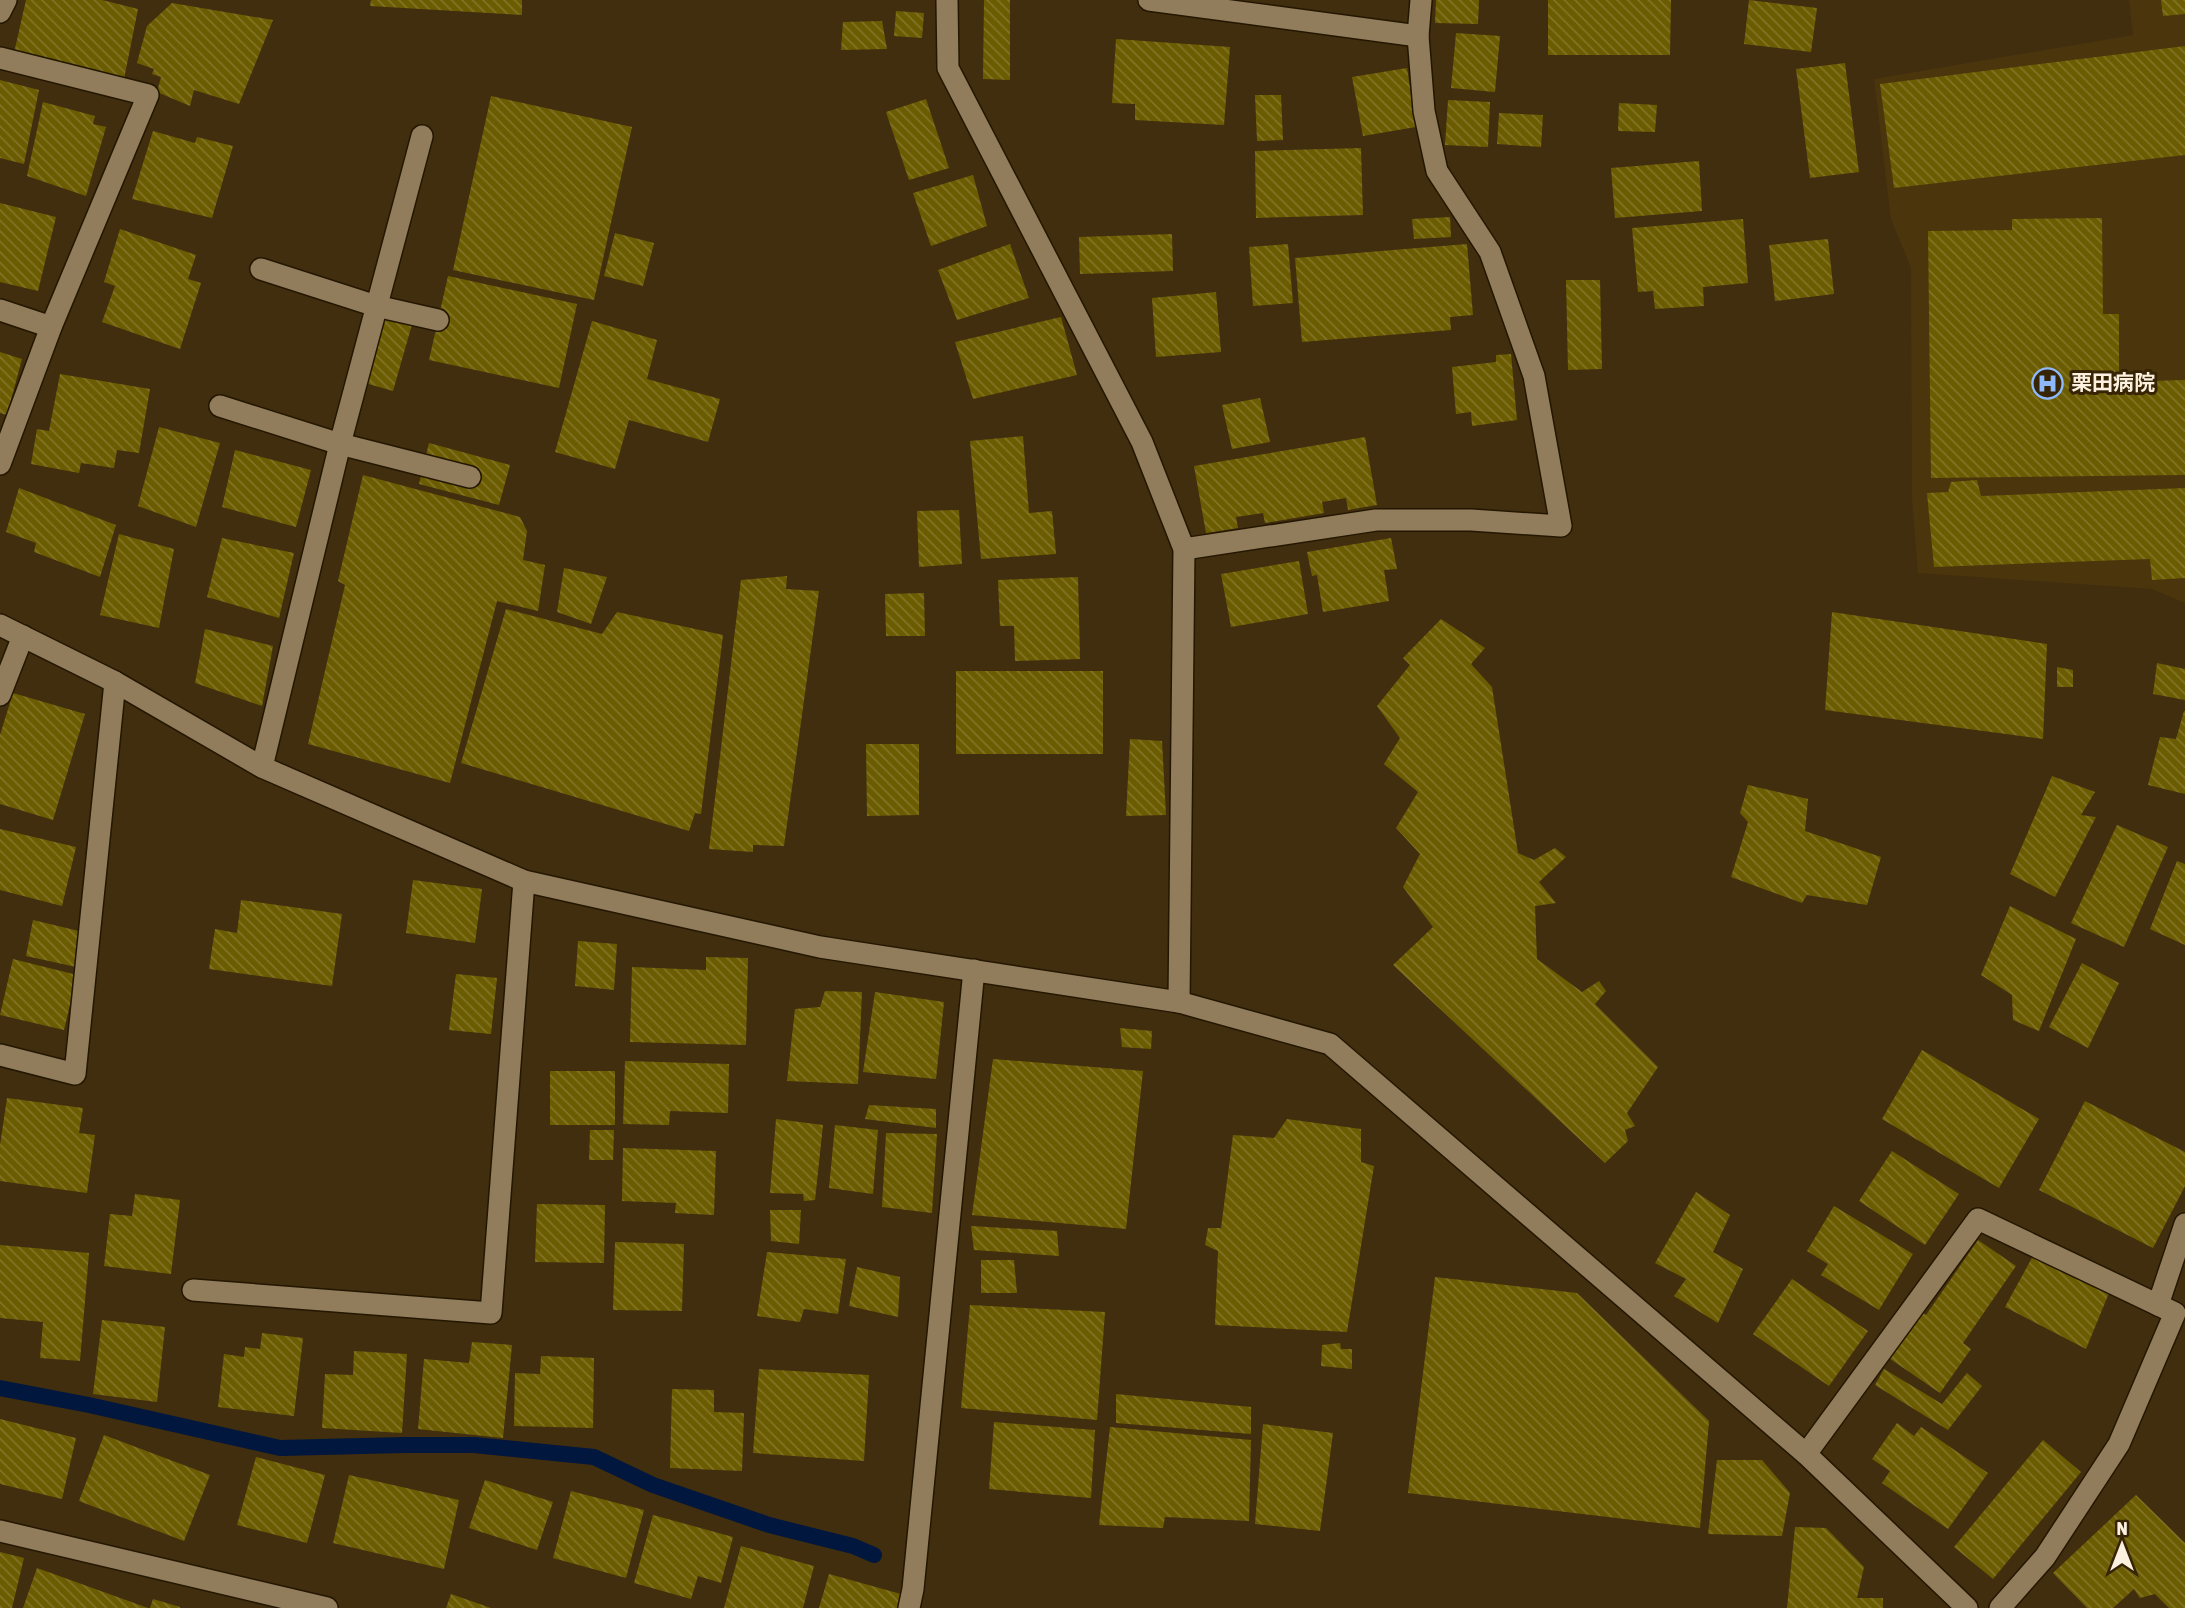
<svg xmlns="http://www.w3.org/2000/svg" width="2185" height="1608" font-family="'Asap Condensed','Noto Sans JP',sans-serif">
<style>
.built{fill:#4b350c}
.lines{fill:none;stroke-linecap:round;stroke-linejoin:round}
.stream{stroke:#01173d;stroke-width:16}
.building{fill:url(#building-back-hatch)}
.service-casing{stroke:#241701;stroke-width:24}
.minor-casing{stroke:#241701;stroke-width:24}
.service{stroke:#917c5c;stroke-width:21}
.minor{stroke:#917c5c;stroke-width:21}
.labels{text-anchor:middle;stroke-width:6;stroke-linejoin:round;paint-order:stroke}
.poi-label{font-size:21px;font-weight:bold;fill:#fcf1df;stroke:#362404;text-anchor:start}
</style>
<defs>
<pattern id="building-back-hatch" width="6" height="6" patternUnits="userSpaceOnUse" patternTransform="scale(1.75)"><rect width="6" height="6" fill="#6b5c01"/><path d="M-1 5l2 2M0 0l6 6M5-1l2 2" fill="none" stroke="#817426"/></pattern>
</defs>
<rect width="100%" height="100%" fill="#412e0f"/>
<polygon class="built" points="2129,0 2185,0 2185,603 2152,589 1918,573 1912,499 1911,268 1891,219 1874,79 2133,35"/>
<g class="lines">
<polyline class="stream" points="0,1388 89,1405 280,1448 404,1445 474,1445 594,1457 653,1485 769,1525 853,1546 874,1555"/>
</g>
<g class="building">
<polygon points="26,0 102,0 138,9 124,79 14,53"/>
<polygon points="371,0 522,0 522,15 370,6"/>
<polygon points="984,0 1010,0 1010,80 983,79"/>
<polygon points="1436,0 1479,0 1478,24 1435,23"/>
<polygon points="1548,0 1671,0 1670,55 1548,55"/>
<polygon points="1749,0 1817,8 1811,52 1744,44"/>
<polygon points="2161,0 2185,0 2185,14 2163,16"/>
<polygon points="172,3 273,20 239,104 194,90 190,106 157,92 161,77 152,74 154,69 137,63 147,26"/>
<polygon points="896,11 924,13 922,38 894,36"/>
<polygon points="882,21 887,49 841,50 843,22"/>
<polygon points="1456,33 1500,36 1495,92 1451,88"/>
<polygon points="1116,39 1230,47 1224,125 1135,120 1135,104 1112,103"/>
<polygon points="2185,46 2185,155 1894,188 1880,84"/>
<polygon points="1845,63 1859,172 1810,178 1796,69"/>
<polygon points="1407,68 1416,127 1363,136 1352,77"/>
<polygon points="0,80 39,90 24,164 0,158"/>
<polygon points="1255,95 1281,95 1283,140 1257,141"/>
<polygon points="491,96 632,127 594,300 453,270"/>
<polygon points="926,99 949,168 909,180 886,112"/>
<polygon points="1448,100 1490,102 1488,147 1445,145"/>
<polygon points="43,102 95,116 93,124 106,127 86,196 27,176"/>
<polygon points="1619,103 1657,105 1655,132 1618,131"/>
<polygon points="1499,113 1543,115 1541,147 1497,144"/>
<polygon points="153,131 195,143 197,137 233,146 212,218 132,199"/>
<polygon points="1361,148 1363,215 1256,218 1255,151"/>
<polygon points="1699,161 1702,211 1615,218 1611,168"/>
<polygon points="973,175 987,226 931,246 913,193"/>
<polygon points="0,203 56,217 38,291 0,282"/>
<polygon points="1450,217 1451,237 1414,239 1412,219"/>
<polygon points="2102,218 2103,314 2119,314 2119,382 2185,380 2185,475 1931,478 1928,231 2012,230 2012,219"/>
<polygon points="1743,219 1748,283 1703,287 1704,306 1655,309 1653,291 1638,292 1632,228"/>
<polygon points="120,229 196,255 188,279 201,283 180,349 102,322 115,286 104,282"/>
<polygon points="615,233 654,243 643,286 604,276"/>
<polygon points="1172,234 1173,271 1080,274 1079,237"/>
<polygon points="1828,239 1834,294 1775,301 1769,245"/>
<polygon points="1010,244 1029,298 957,320 938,270"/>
<polygon points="1288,244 1293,303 1253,306 1249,247"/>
<polygon points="1467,244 1473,315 1450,317 1451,330 1302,342 1295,258"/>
<polygon points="448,276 577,304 559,388 429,360"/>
<polygon points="1566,280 1600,280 1602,369 1568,370"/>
<polygon points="1216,292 1221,352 1156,357 1152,298"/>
<polygon points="385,313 413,321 393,391 365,383"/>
<polygon points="1061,317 1077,375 973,399 955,342"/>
<polygon points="592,321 657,340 647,379 720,399 708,442 629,420 615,469 555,452"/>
<polygon points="0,352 22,359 7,415 0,413"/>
<polygon points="1511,354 1517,420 1472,426 1471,412 1456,414 1452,367 1496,362 1496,355"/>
<polygon points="60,374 150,389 139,453 117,450 114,468 81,463 79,473 31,464 37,429 49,431"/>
<polygon points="1260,398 1270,442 1232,449 1222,405"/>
<polygon points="159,427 220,443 196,527 138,506"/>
<polygon points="1023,436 1029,513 1052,511 1056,554 981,559 970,441"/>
<polygon points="1365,437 1377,505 1348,510 1346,498 1322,502 1324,513 1265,523 1263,513 1236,517 1238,528 1206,533 1194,466"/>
<polygon points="429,443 510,465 499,505 419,484"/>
<polygon points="235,450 311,470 296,527 222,507"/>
<polygon points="363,475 520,517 527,531 523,560 545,565 538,611 497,601 450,783 308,744 345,585 338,581"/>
<polygon points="1977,480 1981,496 2185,488 2185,578 2152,580 2150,559 1934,567 1927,493 1948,492 1951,482"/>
<polygon points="19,488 116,525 100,577 34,552 36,543 6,532"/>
<polygon points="959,510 962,564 919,567 917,511"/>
<polygon points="119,534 174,549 159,628 100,615"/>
<polygon points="222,538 294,553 279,618 207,597"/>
<polygon points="1391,538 1397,569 1384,570 1389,601 1323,612 1317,575 1312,576 1307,552"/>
<polygon points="1299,561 1308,614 1231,627 1221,574"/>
<polygon points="564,568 607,577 591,624 557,612"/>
<polygon points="787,576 786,589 819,591 784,846 753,845 753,852 709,849 741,580"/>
<polygon points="1078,577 1080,659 1015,661 1014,626 1000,626 998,580"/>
<polygon points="924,593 925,636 886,636 885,594"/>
<polygon points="506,609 602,634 617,612 723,635 701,814 695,813 689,831 461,763"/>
<polygon points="1832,612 2047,644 2043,739 1825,710"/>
<polygon points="1441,619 1485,648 1471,664 1492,687 1518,853 1534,860 1555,848 1566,857 1539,882 1556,903 1535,906 1537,959 1582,992 1599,981 1606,991 1595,1004 1658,1067 1627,1113 1635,1126 1625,1130 1628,1141 1605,1163 1393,965 1433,927 1403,887 1420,854 1396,828 1418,792 1384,764 1400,738 1377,706 1410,665 1403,658"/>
<polygon points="205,629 273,646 262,706 195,683"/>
<polygon points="2157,663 2185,669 2185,700 2153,694"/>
<polygon points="2057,667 2073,670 2073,687 2057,687"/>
<rect x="956" y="671" width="147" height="83"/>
<polygon points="13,693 85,714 53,820 0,804 0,735"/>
<polygon points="2184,711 2185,711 2185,794 2148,785 2160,737 2176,739"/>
<polygon points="1130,739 1162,741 1166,815 1126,816"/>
<polygon points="866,744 919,744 919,815 867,816"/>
<polygon points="2052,776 2095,792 2081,815 2096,817 2055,897 2010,874"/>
<polygon points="1748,785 1808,799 1805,831 1881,857 1867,905 1807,895 1802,903 1731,877 1748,822 1740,813"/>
<polygon points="2117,825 2168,847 2124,947 2071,923"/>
<polygon points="0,829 76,847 62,906 0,890"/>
<polygon points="2177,861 2185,864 2185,945 2150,929"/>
<polygon points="413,880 482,889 475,943 406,933"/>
<polygon points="241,900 342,914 332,986 209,969 215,929 237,933"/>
<polygon points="2010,906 2076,939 2039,1031 2013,1020 2012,995 1981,975"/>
<polygon points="33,920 83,932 76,967 26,956"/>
<polygon points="578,941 617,944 614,990 575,986"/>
<polygon points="706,957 748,958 746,1045 630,1042 632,967 706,970"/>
<polygon points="13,959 77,975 64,1030 0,1015"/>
<polygon points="2082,963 2119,983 2088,1048 2049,1027"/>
<polygon points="456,974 497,978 491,1034 449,1030"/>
<polygon points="825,991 862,992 858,1084 787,1081 795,1009 820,1007"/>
<polygon points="875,992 944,1002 936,1079 863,1072"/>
<polygon points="1120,1028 1152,1031 1151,1049 1122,1047"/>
<polygon points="1922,1050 2039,1119 1999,1188 1882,1119"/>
<polygon points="993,1059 1143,1071 1126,1229 972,1215"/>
<polygon points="625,1061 729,1064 728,1113 670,1111 669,1125 623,1124"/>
<rect x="550" y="1071" width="65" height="54"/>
<polygon points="7,1098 83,1108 79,1133 95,1135 87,1193 0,1181 0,1145"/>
<polygon points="2085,1101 2185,1152 2185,1186 2153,1248 2039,1190"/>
<polygon points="869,1105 936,1109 936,1128 865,1119"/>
<polygon points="776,1119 823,1125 815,1200 804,1201 803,1194 770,1193"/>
<polygon points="1287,1119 1361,1129 1361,1162 1374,1166 1347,1332 1215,1325 1218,1251 1205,1245 1208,1228 1221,1228 1233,1135 1274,1138"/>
<polygon points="835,1125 878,1130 873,1194 829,1188"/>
<polygon points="590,1130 614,1130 613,1160 589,1160"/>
<polygon points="886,1133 937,1134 932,1213 882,1207"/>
<polygon points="623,1148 716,1151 714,1215 675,1213 676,1203 622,1201"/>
<polygon points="1892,1151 1959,1194 1925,1245 1859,1201"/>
<polygon points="1696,1192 1730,1215 1713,1252 1743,1269 1718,1323 1674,1296 1686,1279 1655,1263"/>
<polygon points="135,1194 180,1200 171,1274 104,1266 110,1214 132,1216"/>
<polygon points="537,1204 605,1205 604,1263 535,1262"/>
<polygon points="1834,1206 1913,1254 1879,1310 1821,1275 1828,1264 1807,1251"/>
<polygon points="770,1210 801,1210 799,1244 771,1241"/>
<polygon points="971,1226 1057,1231 1059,1256 974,1250"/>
<polygon points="1978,1240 2016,1266 1963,1343 1971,1349 1940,1393 1886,1356 1919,1310 1926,1315"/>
<polygon points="615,1242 684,1244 682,1311 613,1310"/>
<polygon points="0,1245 89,1253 80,1361 40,1358 43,1322 0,1318"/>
<polygon points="767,1252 846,1259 838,1314 804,1309 800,1322 757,1316"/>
<polygon points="2033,1256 2109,1293 2086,1349 2005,1307"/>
<polygon points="981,1260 1014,1260 1017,1293 981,1293"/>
<polygon points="857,1267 900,1277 898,1317 849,1306"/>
<polygon points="1435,1277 1577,1293 1709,1421 1700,1528 1408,1493"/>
<polygon points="1792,1279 1868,1331 1829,1386 1753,1334"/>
<polygon points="970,1305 1105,1312 1097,1420 961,1408"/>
<polygon points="102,1320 165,1327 157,1402 93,1394"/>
<polygon points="262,1333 303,1338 294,1416 218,1407 224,1354 244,1357 245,1347 260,1349"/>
<polygon points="472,1342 512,1345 503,1438 418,1429 424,1359 469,1363"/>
<polygon points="1340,1343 1341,1349 1352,1349 1352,1369 1321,1366 1322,1345"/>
<polygon points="354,1351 407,1354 402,1433 322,1428 325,1374 353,1375"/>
<polygon points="541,1356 594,1358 593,1428 514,1426 515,1373 540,1374"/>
<polygon points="759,1369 869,1375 864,1461 753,1453"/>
<polygon points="1884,1369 1942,1404 1967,1373 1982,1386 1948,1430 1875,1385"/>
<polygon points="672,1389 714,1390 714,1412 744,1413 742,1471 670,1468"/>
<polygon points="1116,1394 1251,1407 1251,1434 1116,1423"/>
<polygon points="0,1419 76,1438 62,1499 0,1484"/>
<polygon points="994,1422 1095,1430 1091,1498 989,1489"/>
<polygon points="1897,1423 1914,1436 1921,1427 1988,1473 1948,1529 1882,1483 1890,1471 1872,1459"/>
<polygon points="1263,1424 1333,1433 1320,1531 1255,1524"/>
<polygon points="1110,1427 1251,1440 1249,1521 1165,1517 1163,1528 1099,1525"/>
<polygon points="104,1435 210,1475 184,1541 79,1501"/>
<polygon points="2043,1440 2081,1472 1993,1579 1954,1547"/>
<polygon points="256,1457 325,1475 307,1543 237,1525"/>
<polygon points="1717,1460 1762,1460 1790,1493 1782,1536 1708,1534"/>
<polygon points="349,1475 459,1500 444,1569 333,1543"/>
<polygon points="485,1480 553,1502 537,1550 469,1528"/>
<polygon points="571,1491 644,1510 626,1578 553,1558"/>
<polygon points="2136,1495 2185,1543 2185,1608 2169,1608 2155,1594 2140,1598 2134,1589 2113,1608 2087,1608 2053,1573"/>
<polygon points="653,1515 733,1537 721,1583 698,1576 691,1599 634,1583"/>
<polygon points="1795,1527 1826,1528 1864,1567 1857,1598 1883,1598 1883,1608 1787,1608"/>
<polygon points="741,1546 814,1566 803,1608 724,1608"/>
<polygon points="0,1552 24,1558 12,1608 0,1608"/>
<polygon points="37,1568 148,1608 23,1608"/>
<polygon points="829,1574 901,1594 897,1608 819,1608"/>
<polygon points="451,1594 491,1608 446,1608"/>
<polygon points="153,1599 180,1607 180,1608 150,1608"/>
</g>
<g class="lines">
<defs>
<g id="service">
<polyline points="1149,0 1418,36"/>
<polyline points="0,12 6,0"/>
<polyline points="0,58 148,95 51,327 0,464"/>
<polyline points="261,269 376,306 438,320"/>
<polyline points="0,310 51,327"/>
<polyline points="220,406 340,444 470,477"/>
<polyline points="0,695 23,636"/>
<polyline points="262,767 340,444 422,136"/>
<polyline points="0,1055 75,1074 115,682"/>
<polyline points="2158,1305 2185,1224"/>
<polyline points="1806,1454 1978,1219 2175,1313 2119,1444 2045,1557 2000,1608"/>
<polyline points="0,1531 327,1608"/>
</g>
<g id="minor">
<polyline points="947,0 948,68 1142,442 1184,549 1179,1002"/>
<polyline points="1184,549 1376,520 1471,520 1561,526 1534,376 1490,252 1437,171 1424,111 1418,36 1421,0"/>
<polyline points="0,625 115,682 262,767 524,881 820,947 1179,1002 1330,1044 1806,1454 1967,1608"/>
<polyline points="193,1290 491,1313 524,881"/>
<polyline points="909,1608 913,1589 974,970"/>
</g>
</defs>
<use href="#service" class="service-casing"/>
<use href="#minor" class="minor-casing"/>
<use href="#service" class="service"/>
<use href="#minor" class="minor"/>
</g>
<defs>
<symbol id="hospital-ring" viewBox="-11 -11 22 22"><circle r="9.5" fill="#362404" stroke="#8db9fc" stroke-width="1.5"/><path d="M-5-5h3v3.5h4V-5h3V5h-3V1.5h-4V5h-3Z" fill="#8db9fc"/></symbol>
</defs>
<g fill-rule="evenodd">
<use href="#hospital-ring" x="2030" y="366" width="35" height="35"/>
</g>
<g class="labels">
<g class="poi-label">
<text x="2071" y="390">栗田病院</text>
</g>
</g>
<g transform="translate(2122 1545)" stroke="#362404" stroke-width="5" paint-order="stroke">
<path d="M0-5L12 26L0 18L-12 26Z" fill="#fcf1df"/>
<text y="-10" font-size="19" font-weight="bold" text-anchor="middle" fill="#fcf1df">N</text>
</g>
</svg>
